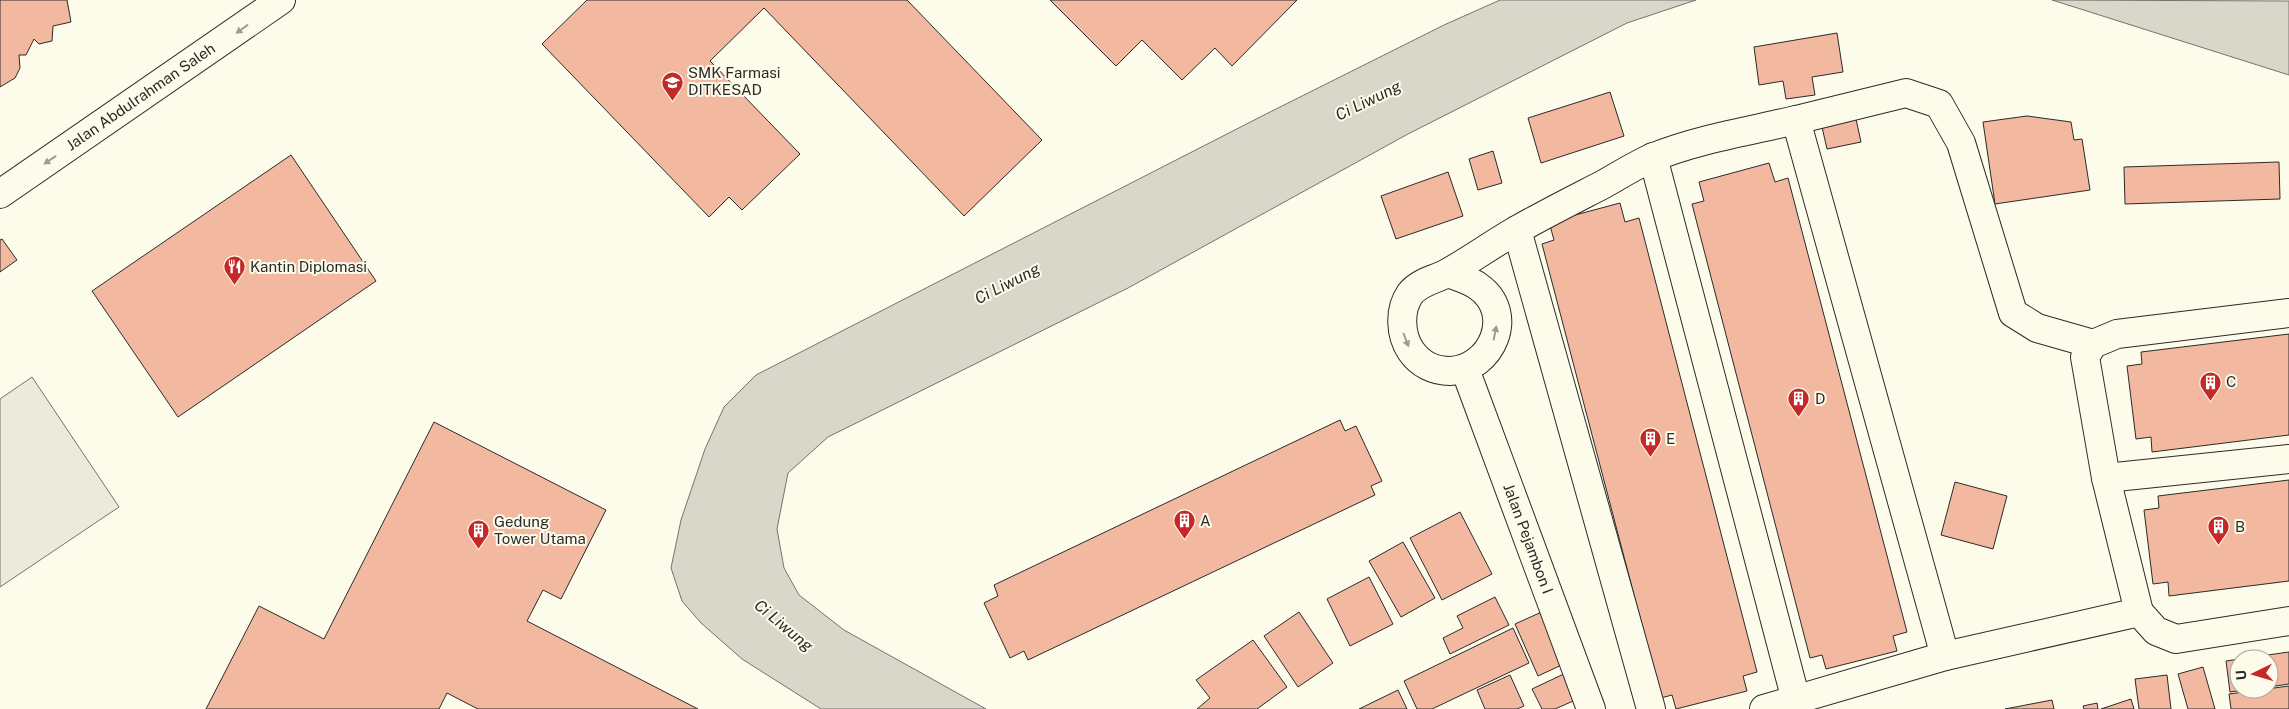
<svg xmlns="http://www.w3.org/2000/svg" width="2289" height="709" font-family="'Public Sans',sans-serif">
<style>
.green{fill:#ecebdb;stroke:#74746e}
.water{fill:#d8d7c9;stroke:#74746e}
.building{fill:#f2b8a0;stroke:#2b2b2b}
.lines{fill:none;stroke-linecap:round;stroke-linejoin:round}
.minor-casing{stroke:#2b2b2b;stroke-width:30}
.tertiary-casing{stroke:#2b2b2b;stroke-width:30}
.minor{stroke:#fdfbea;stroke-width:28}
.tertiary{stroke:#fdfbea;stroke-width:28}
.oneway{fill:#9e9d94}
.labels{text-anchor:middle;stroke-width:4;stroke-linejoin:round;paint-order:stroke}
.poi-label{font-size:15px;fill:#2b2b2b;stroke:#fdfbea;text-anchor:start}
.street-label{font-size:15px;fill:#2b2b2b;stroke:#fdfbea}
.water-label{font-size:16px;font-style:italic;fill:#2b2b2b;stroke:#fdfbea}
</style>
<rect width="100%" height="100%" fill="#fdfbea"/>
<polygon class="green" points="32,377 119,507 0,587 0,399"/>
<g class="water">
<polygon points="1500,0 1696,0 1627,23 1408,134 1128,288 828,437 788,473 777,529 784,568 799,595 844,630 986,709 821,709 742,659 701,623 682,601 671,568 681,520 705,449 724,407 756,375 1266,114 1444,25"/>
<polygon points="2052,0 2289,1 2289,75"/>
</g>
<g class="building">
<polygon points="0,0 67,0 71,22 53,26 52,41 39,44 34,39 26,55 19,55 20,68 15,78 0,87"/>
<polygon points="587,0 907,0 1042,140 964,216 764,8 710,61 800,154 742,210 729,197 709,217 542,44"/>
<polygon points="1050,0 1297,0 1232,66 1215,48 1182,80 1142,40 1116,66"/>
<polygon points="1837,33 1843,72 1812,77 1815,95 1786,99 1783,81 1759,85 1754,47"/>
<polygon points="1610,92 1624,136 1541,163 1528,118"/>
<polygon points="2027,116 2071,122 2074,140 2082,139 2090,190 1995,204 1983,122"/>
<polygon points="1856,119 1861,142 1827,149 1822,127"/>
<polygon points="1493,151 1502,183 1478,190 1469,159"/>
<polygon points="291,155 376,281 178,417 92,291"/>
<polygon points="2279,162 2280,199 2125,204 2124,167"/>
<polygon points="1769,163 1775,182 1788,178 1907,632 1893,636 1897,651 1826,669 1822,655 1810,658 1692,204 1704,201 1699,182"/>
<polygon points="1448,172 1463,216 1396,239 1381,196"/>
<polygon points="1620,203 1625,222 1639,218 1757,672 1743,676 1747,691 1676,709 1672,695 1661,698 1542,244 1554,240 1549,222"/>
<polygon points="2,239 17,260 0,272 0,240"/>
<polygon points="2289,334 2289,435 2152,452 2151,437 2136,439 2127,366 2142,364 2141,352"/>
<polygon points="1340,420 1345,431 1356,426 1382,481 1371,486 1375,495 1028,660 1024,651 1010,658 984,603 998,596 994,585"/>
<polygon points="434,422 606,510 561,599 543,590 527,621 698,709 478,709 447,693 439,709 206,709 259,606 324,639"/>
<polygon points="2289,480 2289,581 2169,596 2168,582 2153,584 2144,510 2159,508 2158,496"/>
<polygon points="1955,482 2007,496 1993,549 1941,535"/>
<polygon points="1460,512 1492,574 1442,600 1410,538"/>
<polygon points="1403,542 1435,598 1401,617 1369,561"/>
<polygon points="1369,577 1393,624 1350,646 1327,599"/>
<polygon points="1495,597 1509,625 1450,654 1443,638 1463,628 1457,616"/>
<polygon points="1546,610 1568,662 1538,676 1515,624"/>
<polygon points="1299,612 1333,663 1298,687 1264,636"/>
<polygon points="1513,628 1529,663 1432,709 1417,709 1404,681"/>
<polygon points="1253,640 1287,687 1257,709 1197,709 1210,698 1196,680"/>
<polygon points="2289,652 2289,684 2269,687 2269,659 2239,659"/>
<polygon points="2239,659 2239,689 2251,689 2230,692 2226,661"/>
<polygon points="2203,667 2215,709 2188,709 2178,674"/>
<polygon points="1568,672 1580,698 1555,709 1542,709 1532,689"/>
<polygon points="1510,675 1524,706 1517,709 1485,709 1477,690"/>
<polygon points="2167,675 2171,709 2139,709 2135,679"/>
<polygon points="2289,686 2289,709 2231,709 2229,694"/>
<polygon points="1398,690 1407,709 1359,709"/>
<polygon points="2131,699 2134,709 2101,709"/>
<polygon points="2052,700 2054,709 2005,709"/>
<polygon points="2097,703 2098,709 2084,709 2083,706"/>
</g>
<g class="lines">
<defs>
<g id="minor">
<polyline points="1796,120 1906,93 1939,104 1961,143 2013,313 2037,328 2093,344"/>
<polyline points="1653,157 1796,700"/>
<polyline points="1517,230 1651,709"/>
<path d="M 1448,273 C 1458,277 1470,280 1479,287 C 1516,314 1492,369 1450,371 C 1434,371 1420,364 1411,351 C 1400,335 1399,310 1410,294 C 1420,281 1436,280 1449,272 C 1472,259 1494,243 1517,230 C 1545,214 1575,199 1604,184 C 1620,175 1637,164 1654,157 C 1699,139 1749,131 1796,120 L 1945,656 L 1764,709"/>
<path id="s1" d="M 1465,369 L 1591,709"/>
<polyline points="2106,478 2289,459"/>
<polyline points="2139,612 2106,478 2085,357 2093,344 2117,334 2289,313"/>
<polyline points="1945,656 2139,612 2156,631 2176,639 2289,621"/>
</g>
<g id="tertiary">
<path id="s2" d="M 0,194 L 281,0"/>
</g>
</defs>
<use href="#minor" class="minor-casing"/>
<use href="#tertiary" class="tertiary-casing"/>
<use href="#minor" class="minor"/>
<use href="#tertiary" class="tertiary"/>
</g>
<defs><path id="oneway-solid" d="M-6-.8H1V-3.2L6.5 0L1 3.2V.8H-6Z" transform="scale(1.25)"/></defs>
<g class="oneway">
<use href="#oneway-solid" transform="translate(242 29) rotate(144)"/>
<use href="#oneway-solid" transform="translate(50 160) rotate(146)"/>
<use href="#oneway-solid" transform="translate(1495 333) rotate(-79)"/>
<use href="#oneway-solid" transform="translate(1406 340) rotate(69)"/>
</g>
<defs>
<symbol id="school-pin" viewBox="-11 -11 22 30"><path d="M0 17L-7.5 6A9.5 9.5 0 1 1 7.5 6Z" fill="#c62828" stroke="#fdfbea"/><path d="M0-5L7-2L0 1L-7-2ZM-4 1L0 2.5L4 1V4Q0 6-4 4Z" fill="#fff"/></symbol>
<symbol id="restaurant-pin" viewBox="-11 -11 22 30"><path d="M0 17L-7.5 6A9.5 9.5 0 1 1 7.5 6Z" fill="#c62828" stroke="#fdfbea"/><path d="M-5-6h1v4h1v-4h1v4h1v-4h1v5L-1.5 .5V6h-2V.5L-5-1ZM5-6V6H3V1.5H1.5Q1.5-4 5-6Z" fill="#fff"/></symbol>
<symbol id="building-pin" viewBox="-11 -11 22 30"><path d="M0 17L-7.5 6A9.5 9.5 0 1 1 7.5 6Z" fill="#c62828" stroke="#fdfbea"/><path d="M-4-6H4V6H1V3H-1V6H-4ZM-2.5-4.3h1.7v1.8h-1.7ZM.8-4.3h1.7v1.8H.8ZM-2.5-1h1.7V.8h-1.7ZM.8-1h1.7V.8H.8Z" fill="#fff"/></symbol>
</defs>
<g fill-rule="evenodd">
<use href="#school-pin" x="660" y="70" width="25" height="34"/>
<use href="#restaurant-pin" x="222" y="254" width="25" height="34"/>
<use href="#building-pin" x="2198" y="370" width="25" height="34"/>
<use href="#building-pin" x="1786" y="386" width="25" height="34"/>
<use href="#building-pin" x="1638" y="426" width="25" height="34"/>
<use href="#building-pin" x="1172" y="508" width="25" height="34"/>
<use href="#building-pin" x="2206" y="514" width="25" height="34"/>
<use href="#building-pin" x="466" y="518" width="25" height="34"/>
</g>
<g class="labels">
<g class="poi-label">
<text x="688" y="78">SMK Farmasi<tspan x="688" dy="17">DITKESAD</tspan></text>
<text x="250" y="272">Kantin Diplomasi</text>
<text x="2226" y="387">C</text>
<text x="1815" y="404">D</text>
<text x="1666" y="444">E</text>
<text x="1200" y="526">A</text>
<text x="494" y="527">Gedung<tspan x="494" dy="17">Tower Utama</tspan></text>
<text x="2235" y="532">B</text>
</g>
<g class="street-label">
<text dy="5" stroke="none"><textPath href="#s2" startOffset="171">Jalan Abdulrahman Saleh</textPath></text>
<text dy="5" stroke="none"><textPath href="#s1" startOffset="181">Jalan Pejambon I</textPath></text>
</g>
<g class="water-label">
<text transform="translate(1368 100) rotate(-26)" y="6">Ci Liwung</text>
<text transform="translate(1007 283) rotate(-27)" y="6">Ci Liwung</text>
<text transform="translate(784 625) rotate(40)" y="6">Ci Liwung</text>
</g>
</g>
<g transform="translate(2254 674) rotate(265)"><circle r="24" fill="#fdfbea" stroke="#a9a89e"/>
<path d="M0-4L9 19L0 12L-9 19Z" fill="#c62828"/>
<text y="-8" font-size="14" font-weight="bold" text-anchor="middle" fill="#2b2b2b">U</text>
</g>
</svg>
